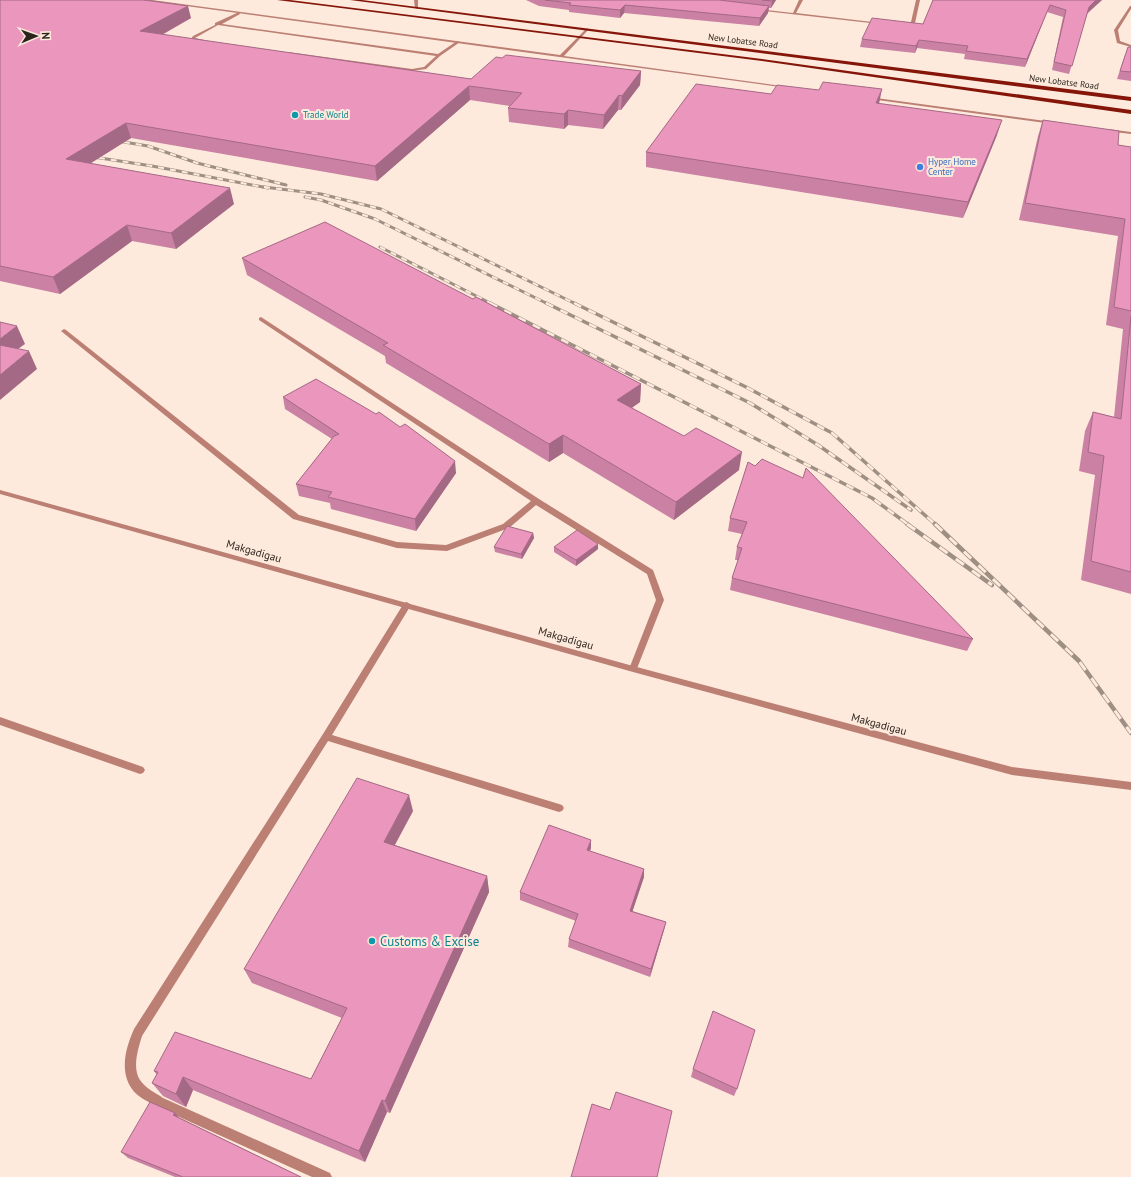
<svg xmlns="http://www.w3.org/2000/svg" width="1131" height="1177" font-family="'PT Sans',sans-serif">
<style>
.lines{fill:none;stroke-linecap:round;stroke-linejoin:round}
.lane{fill:#bc7f74;fill-rule:evenodd}
.street{fill:#bc7f74;fill-rule:evenodd}
.primary{fill:#841508;fill-rule:evenodd}
.rail-far2-casing{stroke:#9e8f84;stroke-width:3}
.rail-far1-casing{stroke:#9e8f84;stroke-width:3.5}
.rail-casing{stroke:#9e8f84;stroke-width:4.5}
.rail-far2{stroke:#fdeadc;stroke-width:2;stroke-dasharray:6;stroke-linecap:butt}
.rail-far1{stroke:#fdeadc;stroke-width:2.5;stroke-dasharray:8;stroke-linecap:butt}
.rail{stroke:#fdeadc;stroke-width:3;stroke-dasharray:10;stroke-linecap:butt}
.wall{fill:#ca81a3}
.shaded-wall{fill:#a46984}
.building{fill:#eb96bd;stroke:#a46984}
.culture-dot{fill:#0f9aa8;stroke:#fdeadc;stroke-width:1.5}
.shop-dot{fill:#3f7fe0;stroke:#fdeadc;stroke-width:1.5}
.labels{text-anchor:middle;stroke-width:4;stroke-linejoin:round;paint-order:stroke}
.far-street-label{font-size:9px;fill:#2c231c;stroke:#fdeadc}
.far-culture-label{font-size:9px;fill:#0d838f;stroke:#fdeadc;text-anchor:start}
.far-shop-label{font-size:9px;fill:#366cbe;stroke:#fdeadc;text-anchor:start}
.street-label{font-size:11px;fill:#2c231c;stroke:#fdeadc}
.near-culture-label{font-size:13px;fill:#0d838f;stroke:#fdeadc;text-anchor:start}
</style>
<rect width="100%" height="100%" fill="#fdeadc"/>
<g class="lines">
<g class="lane">
<polygon points="414,0 418,0 418,9 415,8"/>
<polygon points="239,12 240,14 222,24 438,54 457,41 460,42 440,56 426,69 412,71 286,53 288,52 412,69 424,67 436,56 218,25 195,38 204,40 204,42 191,39 193,36 215,25 215,23"/>
<polygon points="261,317 539,499 653,570 664,600 636,671 630,671 629,669 656,600 647,574 536,505 509,528 447,551 397,548 293,519 61,331 64,329 66,330 299,515 397,542 446,545 503,524 531,501 259,320 259,318"/>
<path d="M 407,602 L 411,605 L 332,735 L 559,804 L 562,805 L 564,808 L 562,811 L 559,812 L 328,741 L 142,1036 C 138,1049 132,1068 140,1080 C 145,1088 156,1093 163,1098 L 330,1173 L 332,1177 L 312,1177 L 155,1106 C 148,1101 137,1097 132,1089 C 119,1071 126,1047 134,1029 L 323,734 L 404,603 Z"/>
<polygon points="0,717 143,767 145,770 143,773 140,774 0,725"/>
</g>
<g class="street">
<polygon points="142,0 152,0 560,55 587,28 588,30 564,56 789,87 787,88"/>
<polygon points="799,0 803,0 796,13 881,23 879,24 756,10 758,9 793,13"/>
<polygon points="916,0 920,0 915,23 902,27 902,25 911,22"/>
<polygon points="1130,6 1131,6 1131,9 1118,30 1120,41 1131,45 1131,47 1117,43 1114,30"/>
<polygon points="869,97 1053,122 1055,123 1053,124 870,99 869,99"/>
<polygon points="1108,129 1131,132 1131,134 1106,131 1106,129"/>
<polygon points="0,490 633,666 1012,767 1131,782 1131,790 1012,775 633,672 0,494"/>
</g>
<g class="primary">
<polygon points="277,0 290,0 769,60 1131,110 1131,114 769,62"/>
<polygon points="350,0 362,0 1131,97 1131,101"/>
</g>
<defs>
<g id="rail-far2">
<polyline points="112,140 148,146 197,163 286,185"/>
<polyline points="87,156 152,166 268,188"/>
<polyline points="264,187 321,194 381,209 576,304"/>
<polyline points="305,197 321,200 375,219 548,304"/>
<polyline points="380,247 492,304"/>
</g>
<g id="rail-far1">
<polyline points="490,303 872,498 909,525"/>
<polyline points="546,303 750,403 818,445 911,510"/>
<polyline points="574,303 746,387 832,433 936,525"/>
</g>
<g id="rail">
<polyline points="907,524 992,585"/>
<polyline points="935,524 1079,661 1131,733"/>
</g>
</defs>
<use href="#rail-far2" class="rail-far2-casing"/>
<use href="#rail-far1" class="rail-far1-casing"/>
<use href="#rail" class="rail-casing"/>
<use href="#rail-far2" class="rail-far2"/>
<use href="#rail-far1" class="rail-far1"/>
<use href="#rail" class="rail"/>
</g>
<g class="wall">
<polygon points="0,0 149,1 191,18 162,35 471,79 641,71 640,85 621,110 618,110 603,129 568,125 564,129 509,122 508,108 510,106 470,100 377,181 131,138 90,163 234,204 176,249 132,241 60,294 0,281"/>
<polygon points="526,0 776,0 771,8 769,8 768,13 759,26 624,13 620,18 569,12 569,10 539,6"/>
<polygon points="933,0 1102,0 1087,14 1069,74 1052,70 1063,17 1047,12 1025,67 964,59 965,54 917,48 915,53 860,47 862,39 923,24"/>
<polygon points="1131,47 1131,81 1117,79 1125,55"/>
<polygon points="771,94 879,104 997,135 963,218 646,167 646,152"/>
<polygon points="1043,120 1118,145 1131,147 1131,594 1081,580 1095,475 1079,471 1085,431 1093,412 1114,417 1123,329 1106,325 1118,236 1019,220 1038,136"/>
<polygon points="242,258 473,299 641,384 640,402 632,408 739,470 674,520 563,453 549,462 386,363 385,356 247,275"/>
<polygon points="283,397 456,473 416,531 331,509 330,503 299,496 296,484 332,439 285,409"/>
<polygon points="748,462 973,639 967,651 730,590 732,578 738,560 735,560 737,547 742,534 728,531 730,518"/>
<polygon points="533,533 534,538 522,559 495,552 494,547"/>
<polygon points="554,547 598,549 576,566 554,552"/>
<polygon points="413,811 395,845 487,876 489,892 390,1113 387,1112 365,1162 193,1090 186,1107 163,1096 152,1083 157,1075 154,1071 311,1079 342,1018 252,983 244,969"/>
<polygon points="591,848 590,851 644,877 632,911 666,922 664,930 650,977 568,947 569,939 576,921 520,900 520,892"/>
<polygon points="693,1069 737,1089 734,1096 691,1077"/>
<polygon points="180,1118 301,1177 175,1177 128,1158 121,1152"/>
</g>
<g class="shaded-wall">
<polygon points="773,0 776,0 771,8 772,1"/>
<polygon points="1096,0 1102,0 1086,14 1089,7"/>
<polygon points="625,5 624,13 620,18 620,10"/>
<polygon points="1050,5 1047,12 1025,67 1027,59"/>
<polygon points="188,6 191,18 143,45 140,31"/>
<polygon points="769,6 768,13 759,26 760,18"/>
<polygon points="919,40 917,48 915,53 916,46"/>
<polygon points="641,71 640,85 621,110 622,96"/>
<polygon points="469,86 470,100 377,181 375,166"/>
<polygon points="882,89 879,104 876,103"/>
<polygon points="619,95 618,110 603,129 604,115"/>
<polygon points="568,110 568,125 564,129 564,114"/>
<polygon points="1002,120 997,135 963,218 968,202"/>
<polygon points="126,123 131,138 72,175 66,159"/>
<polygon points="230,188 234,204 176,249 171,233"/>
<polygon points="127,225 132,241 60,294 53,277"/>
<polygon points="17,326 25,344 1,361 0,359 0,339"/>
<polygon points="29,351 37,369 0,400 0,375"/>
<polygon points="641,384 640,402 616,418 617,400"/>
<polygon points="563,435 563,453 549,462 549,444"/>
<polygon points="742,452 739,470 674,520 676,502"/>
<polygon points="455,461 456,473 416,531 415,519"/>
<polygon points="533,533 534,538 522,559 521,554"/>
<polygon points="598,544 598,549 576,566 576,560"/>
<polygon points="409,795 413,811 388,857 384,842"/>
<polygon points="591,840 591,848 587,858 587,850"/>
<polygon points="644,869 644,877 630,919 630,911"/>
<polygon points="487,876 489,892 390,1113 385,1101"/>
<polygon points="666,922 664,930 650,977 651,969"/>
<polygon points="183,1077 193,1090 186,1107 176,1094"/>
<polygon points="382,1100 387,1112 365,1162 359,1151"/>
<polygon points="175,1113 180,1119 173,1115"/>
</g>
<g class="building">
<polygon points="0,0 145,0 144,0 188,6 140,31 471,79 496,57 502,58 506,55 641,71 622,96 619,95 604,115 568,110 564,114 508,108 522,93 469,86 375,166 126,123 66,159 230,188 171,233 127,225 53,277 0,266"/>
<polygon points="545,0 719,0 769,6 760,18 625,5 620,10 569,5 571,3"/>
<polygon points="762,0 773,0 772,1"/>
<polygon points="933,0 1096,0 1089,7 1072,66 1054,62 1066,10 1050,5 1027,59 966,51 968,46 919,40 916,46 862,39 872,18 923,24"/>
<polygon points="1128,47 1131,47 1131,72 1120,71"/>
<polygon points="823,82 882,89 876,103 1002,120 968,202 646,152 696,84 771,94 777,85 819,90"/>
<polygon points="1043,120 1119,131 1118,145 1131,147 1131,311 1114,307 1125,219 1025,203"/>
<polygon points="325,222 473,299 476,297 641,384 617,400 684,436 696,428 742,452 676,502 563,435 549,444 383,345 388,343 242,258"/>
<polygon points="1131,316 1131,572 1091,561 1104,456 1088,452 1093,412 1121,419"/>
<polygon points="0,322 17,326 0,339"/>
<polygon points="0,345 29,351 0,375"/>
<polygon points="316,379 376,414 379,412 400,427 405,424 455,461 415,519 328,497 332,492 296,484 334,436 339,434 283,397"/>
<polygon points="762,459 803,478 806,468 973,639 732,578 742,548 737,547 747,522 730,518 748,462 755,466"/>
<polygon points="507,526 533,533 521,554 494,547"/>
<polygon points="577,530 598,544 576,560 554,547"/>
<polygon points="357,778 409,795 384,842 487,876 385,1101 382,1100 359,1151 183,1077 176,1094 152,1083 158,1072 154,1071 175,1032 311,1079 347,1008 244,969"/>
<polygon points="549,825 591,840 587,850 644,869 630,911 666,922 651,969 569,939 578,914 520,892"/>
<polygon points="713,1011 755,1030 737,1089 693,1069"/>
<polygon points="616,1092 672,1111 657,1177 571,1177 592,1104 610,1110"/>
<polygon points="150,1102 175,1113 173,1115 301,1177 183,1177 121,1152"/>
</g>
<g class="culture-dot">
<circle cx="295" cy="115" r="4"/>
<circle cx="372" cy="941" r="4"/>
</g>
<circle class="shop-dot" cx="920" cy="167" r="4"/>
<g class="labels">
<g class="far-street-label">
<text transform="translate(743 41) rotate(7)" y="3">New Lobatse Road</text>
<text transform="translate(1064 82) rotate(7)" y="3">New Lobatse Road</text>
</g>
<g class="far-culture-label">
<text x="303" y="118">Trade World</text>
</g>
<g class="far-shop-label">
<text x="928" y="165">Hyper Home<tspan x="928" dy="10">Center</tspan></text>
</g>
<g class="street-label">
<text transform="translate(254 551) rotate(16)" y="4">Makgadigau</text>
<text transform="translate(566 638) rotate(16)" y="4">Makgadigau</text>
<text transform="translate(879 724) rotate(15)" y="4">Makgadigau</text>
</g>
<g class="near-culture-label">
<text x="380" y="946">Customs &amp; Excise</text>
</g>
</g>
<g transform="translate(36 36) rotate(88)" stroke="#fdeadc" stroke-width="3" paint-order="stroke">
<path d="M0-3L7 15L0 10L-7 15Z" fill="#2c231c"/>
<text y="-6" font-size="11" font-weight="bold" text-anchor="middle" fill="#2c231c">N</text>
</g>
</svg>
